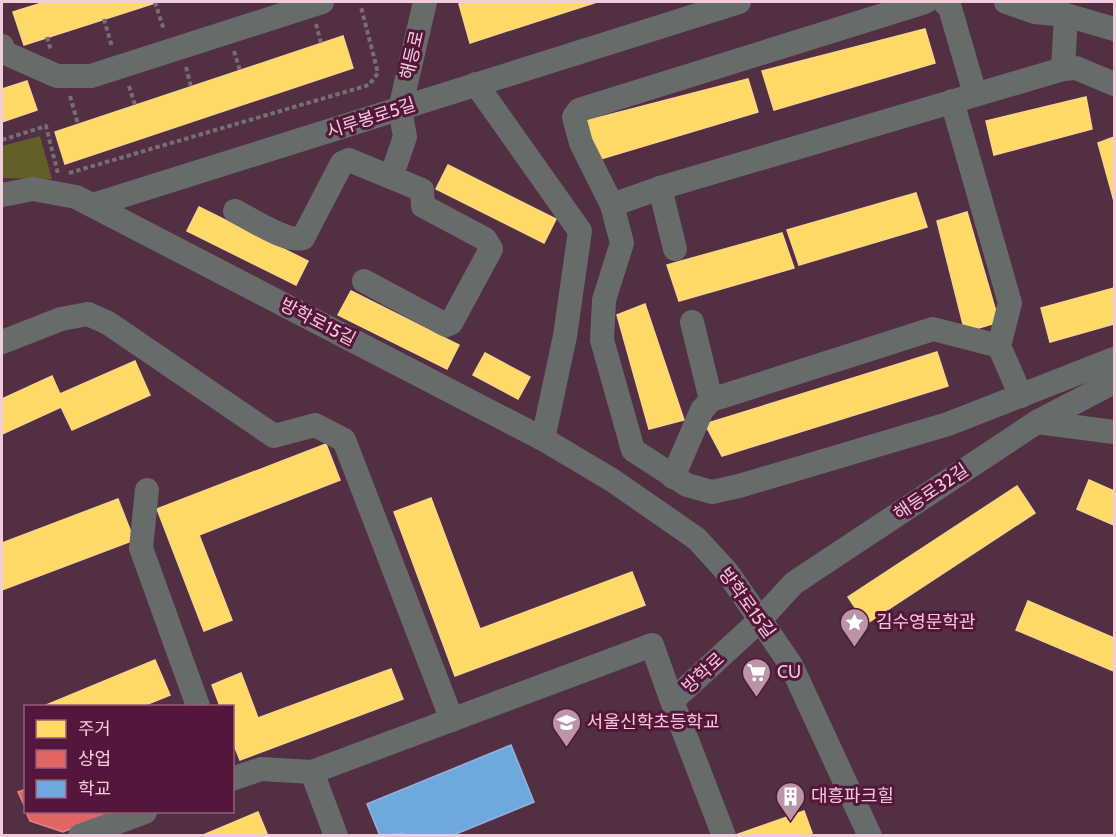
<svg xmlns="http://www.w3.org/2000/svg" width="1116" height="837" font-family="Cabin,'Noto Sans KR',sans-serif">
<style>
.green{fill:#645f28}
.homes{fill:#ffd966;stroke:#fbd58a;stroke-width:1.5}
.shops{fill:#e06666;stroke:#e5848a;stroke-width:1.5}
.schools{fill:#6fa8dc;stroke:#96b2dc;stroke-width:1.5}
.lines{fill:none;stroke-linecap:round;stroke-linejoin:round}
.path{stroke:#756f73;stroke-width:4;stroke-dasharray:4.5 3;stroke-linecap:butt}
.minor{stroke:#676c6b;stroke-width:24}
.labels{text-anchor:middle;stroke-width:6;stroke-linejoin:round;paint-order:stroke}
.street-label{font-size:18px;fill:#f2cbdd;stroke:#54163a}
.poi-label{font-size:18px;fill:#f2cbdd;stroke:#54163a;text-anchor:start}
</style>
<rect width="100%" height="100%" fill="#522f43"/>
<polygon class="green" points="40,136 52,179 2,178 2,146"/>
<g class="homes">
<polygon points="45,2 158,2 24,45 13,12"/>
<polygon points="465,2 597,2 470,43 459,4"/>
<polygon points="925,29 935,63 774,110 762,71"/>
<polygon points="343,36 353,68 65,164 55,132"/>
<polygon points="748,79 758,112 597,160 585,121"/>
<polygon points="27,81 37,110 2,122 2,89"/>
<polygon points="1086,97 1092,129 994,155 986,121"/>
<polygon points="1114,137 1114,201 1098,143"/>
<polygon points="448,165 556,219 544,243 436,189"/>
<polygon points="916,193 927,227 799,265 787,230"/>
<polygon points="199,207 308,261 296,285 187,231"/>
<polygon points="967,212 999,322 965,332 937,221"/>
<polygon points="782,233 794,268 679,301 667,265"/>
<polygon points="1114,288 1114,324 1050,342 1041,308"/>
<polygon points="351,291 459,345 447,369 338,315"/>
<polygon points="645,304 684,420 649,429 617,315"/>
<polygon points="937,352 948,386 722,456 705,424"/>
<polygon points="485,353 530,377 518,399 473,375"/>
<polygon points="135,361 150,395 72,430 61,407 2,434 2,399 52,376 60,394"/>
<polygon points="326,444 340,480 199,535 232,620 204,631 157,509"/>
<polygon points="1089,480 1114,491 1114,525 1077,509"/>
<polygon points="1017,486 1035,513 866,624 848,597"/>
<polygon points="431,498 480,629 632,572 645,605 455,676 394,512"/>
<polygon points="118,499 134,540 2,590 2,543"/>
<polygon points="1028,601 1114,638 1114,671 1016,630"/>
<polygon points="155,660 170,695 143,706 44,706"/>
<polygon points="391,669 403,699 240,760 232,740 232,706 220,706 212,685 241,673 258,718"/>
<polygon points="804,811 812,833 805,836 733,836"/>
<polygon points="258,812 268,836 201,836"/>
</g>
<g class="shops">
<polygon points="26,789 26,809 18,792"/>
<polygon points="26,812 112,812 63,832 30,821"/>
</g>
<polygon class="schools" points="511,745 534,802 451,836 404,836 403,833 380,836 367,804"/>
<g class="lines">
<g class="path">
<polyline points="155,2 164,30"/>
<polyline points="104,19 112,47"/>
<polyline points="316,24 321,43"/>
<polyline points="47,37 51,51"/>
<polyline points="234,51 240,71"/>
<polyline points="186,67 191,87"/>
<polyline points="129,86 135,105"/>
<polyline points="70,96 78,124"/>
<polyline points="2,140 46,126 58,174"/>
<polyline points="69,173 369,85 378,73 361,7"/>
</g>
<g class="minor">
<polyline points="925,2 579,110 574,117 581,143 612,205 622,243 604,300 602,340 633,450 687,485 712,492 739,486 948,424 1114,359"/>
<polyline points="944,2 950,8 975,94"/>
<polyline points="1006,2 1035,12 1066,15 1114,29"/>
<polyline points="2,46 5,53 57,76 91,76 322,2"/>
<polyline points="1063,69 1066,15"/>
<polyline points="476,84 580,231 565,336 543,439"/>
<polyline points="952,101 1010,303 999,346 1021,396"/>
<polyline points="391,177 405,137 400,109 425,2"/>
<polyline points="660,188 675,249"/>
<polyline points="2,195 33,189 76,197 543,439 612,480 697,539 728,573 791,665 870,836"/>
<polyline points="93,205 739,2"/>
<polyline points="612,205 660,188 1063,69 1076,68 1114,84"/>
<path d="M 235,211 C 251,219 287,243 303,238 L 342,163 L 349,160 L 422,190 L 423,206 L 485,239 L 491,249 L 451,323 L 446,325 L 364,281"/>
<polyline points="692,322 711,400"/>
<polyline points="2,342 61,319 88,314 108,323 274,436 315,425 344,440 452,720"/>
<polyline points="1037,422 1114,432"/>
<polyline points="673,477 702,410 711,400 933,329 999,346"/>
<polyline points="147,490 141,548 198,706"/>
<polyline points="312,772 336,836"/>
<polyline points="232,779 261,769 312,772 652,645 672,701"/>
<polyline points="80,836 145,812"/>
<polyline points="724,836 672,701 760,620 794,583 1037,422 1114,382"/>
</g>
</g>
<defs>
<symbol id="sight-pin" viewBox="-11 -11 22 30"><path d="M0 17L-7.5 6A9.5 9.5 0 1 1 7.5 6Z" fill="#ba94a7" stroke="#54163a"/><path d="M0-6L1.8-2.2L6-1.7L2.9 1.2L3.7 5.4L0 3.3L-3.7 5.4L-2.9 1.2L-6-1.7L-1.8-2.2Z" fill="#fff"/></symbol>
<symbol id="supermarket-pin" viewBox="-11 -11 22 30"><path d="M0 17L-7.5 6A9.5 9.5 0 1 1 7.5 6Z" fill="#ba94a7" stroke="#54163a"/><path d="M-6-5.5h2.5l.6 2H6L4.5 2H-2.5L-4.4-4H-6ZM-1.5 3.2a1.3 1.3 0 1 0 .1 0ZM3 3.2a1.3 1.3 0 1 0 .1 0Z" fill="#fff"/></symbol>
<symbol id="school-pin" viewBox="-11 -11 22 30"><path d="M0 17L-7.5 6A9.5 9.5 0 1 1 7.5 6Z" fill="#ba94a7" stroke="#54163a"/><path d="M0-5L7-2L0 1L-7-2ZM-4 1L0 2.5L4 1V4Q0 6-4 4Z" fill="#fff"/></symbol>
<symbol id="building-pin" viewBox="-11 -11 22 30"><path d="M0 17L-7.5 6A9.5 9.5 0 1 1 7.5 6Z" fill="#ba94a7" stroke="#54163a"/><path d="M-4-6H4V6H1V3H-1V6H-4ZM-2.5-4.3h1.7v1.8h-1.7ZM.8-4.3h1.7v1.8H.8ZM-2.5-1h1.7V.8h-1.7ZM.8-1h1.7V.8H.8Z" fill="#fff"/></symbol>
</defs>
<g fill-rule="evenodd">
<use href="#sight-pin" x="838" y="606" width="33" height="45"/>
<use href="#supermarket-pin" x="740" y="656" width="33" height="45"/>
<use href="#school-pin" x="550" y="706" width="33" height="45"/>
<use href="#building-pin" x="774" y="780" width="33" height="45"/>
</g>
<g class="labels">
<g class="street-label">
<text transform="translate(412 55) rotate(-77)" y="6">해등로</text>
<text transform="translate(371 118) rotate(-18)" y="6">시루봉로5길</text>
<text transform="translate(318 322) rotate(27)" y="6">방학로15길</text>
<text transform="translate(931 492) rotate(-34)" y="6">해등로32길</text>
<text transform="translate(747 603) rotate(54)" y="6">방학로15길</text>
<text transform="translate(703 673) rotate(-43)" y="6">방학로</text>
</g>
<g class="poi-label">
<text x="876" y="628">김수영문학관</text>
<text x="777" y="678">CU</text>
<text x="587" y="728">서울신학초등학교</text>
<text x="811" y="802">대흥파크힐</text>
</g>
</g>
<rect width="1116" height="837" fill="none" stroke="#f2cbdd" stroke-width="6"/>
<rect x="24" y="705" width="210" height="108" fill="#54163a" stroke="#935e7b" stroke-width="1.5"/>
<rect x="36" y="720" width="30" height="18" fill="#ffd966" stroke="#935e7b" stroke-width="1.5"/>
<text x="78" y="735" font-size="18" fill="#f2cbdd">주거</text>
<rect x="36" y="750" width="30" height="18" fill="#e06666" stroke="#935e7b" stroke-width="1.5"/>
<text x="78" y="765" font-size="18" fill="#f2cbdd">상업</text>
<rect x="36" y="780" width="30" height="18" fill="#6fa8dc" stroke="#935e7b" stroke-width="1.5"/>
<text x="78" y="795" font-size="18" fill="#f2cbdd">학교</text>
</svg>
